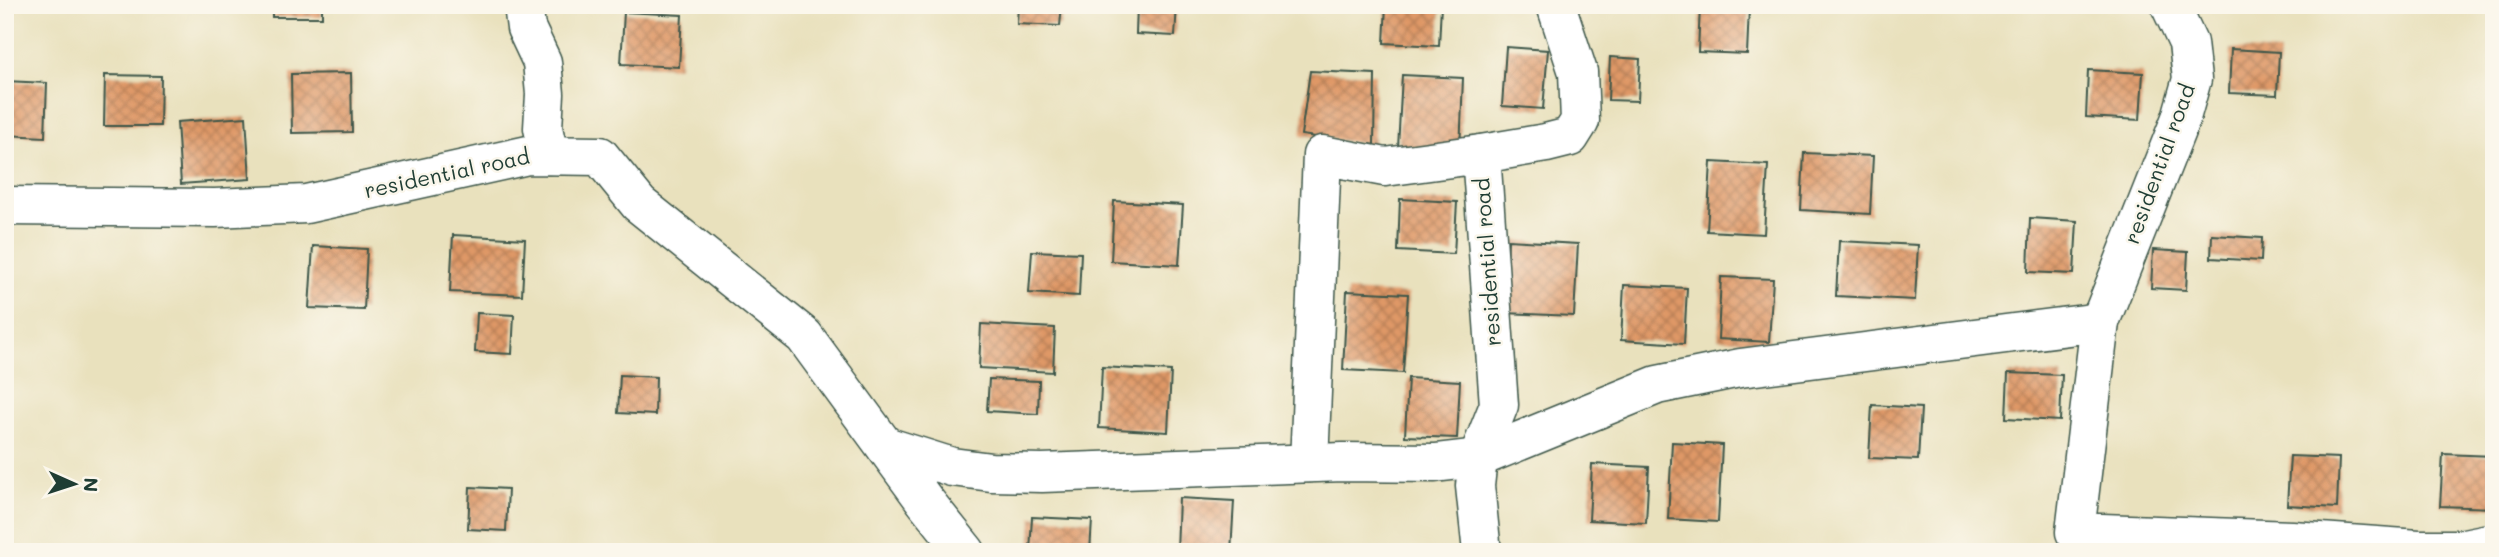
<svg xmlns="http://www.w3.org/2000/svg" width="2499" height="557" font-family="Mali,sans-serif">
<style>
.building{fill:url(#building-cross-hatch)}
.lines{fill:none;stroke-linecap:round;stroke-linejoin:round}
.minor-casing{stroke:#3d5649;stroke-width:41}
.minor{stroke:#fff;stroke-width:38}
.labels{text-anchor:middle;stroke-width:5;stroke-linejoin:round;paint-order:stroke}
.street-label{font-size:21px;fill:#1f3d34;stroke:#fbf7ec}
</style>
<defs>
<pattern id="building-cross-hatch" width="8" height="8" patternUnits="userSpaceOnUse" patternTransform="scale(1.75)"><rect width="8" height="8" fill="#df9866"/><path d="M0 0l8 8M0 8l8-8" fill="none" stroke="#b47d55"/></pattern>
</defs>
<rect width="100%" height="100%" fill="#fbf7ec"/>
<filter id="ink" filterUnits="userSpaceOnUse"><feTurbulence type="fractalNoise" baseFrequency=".0143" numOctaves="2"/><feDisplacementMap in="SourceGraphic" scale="14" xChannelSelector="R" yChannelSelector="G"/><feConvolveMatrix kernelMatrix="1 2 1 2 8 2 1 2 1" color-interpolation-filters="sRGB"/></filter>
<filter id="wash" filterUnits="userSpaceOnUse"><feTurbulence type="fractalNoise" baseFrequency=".00686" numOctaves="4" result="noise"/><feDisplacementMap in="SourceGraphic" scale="28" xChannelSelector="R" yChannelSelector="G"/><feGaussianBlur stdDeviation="1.57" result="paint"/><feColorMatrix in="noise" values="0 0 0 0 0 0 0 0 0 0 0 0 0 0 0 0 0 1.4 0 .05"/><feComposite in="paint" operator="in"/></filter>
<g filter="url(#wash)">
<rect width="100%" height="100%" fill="#e9e1bd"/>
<g id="blocks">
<g class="building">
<rect x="272" y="5" width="50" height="12"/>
<polygon points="1018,5 1062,5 1060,26 1017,24"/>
<polygon points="1137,5 1177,5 1175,36 1136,34"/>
<polygon points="1386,5 1441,5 1439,46 1384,43"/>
<polygon points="1700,6 1749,8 1747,54 1698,52"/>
<polygon points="624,12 682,15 679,67 621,64"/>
<polygon points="1506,47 1548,50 1543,109 1502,106"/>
<polygon points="2231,49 2279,52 2277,95 2229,93"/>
<polygon points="1610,57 1640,59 1638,101 1608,100"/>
<polygon points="2088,70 2143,73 2140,120 2086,117"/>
<polygon points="1310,71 1375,74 1374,145 1301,135"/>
<polygon points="351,73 352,132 292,133 291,74"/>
<polygon points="105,75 161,76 160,126 104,126"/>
<polygon points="1402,75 1463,78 1460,151 1398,148"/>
<polygon points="5,81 47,83 45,137 5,135"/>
<polygon points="246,117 250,179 181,184 177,122"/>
<polygon points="1804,153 1873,156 1870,214 1801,210"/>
<polygon points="1711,162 1768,165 1764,234 1707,231"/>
<polygon points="1400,199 1457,202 1454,254 1398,251"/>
<polygon points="1114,201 1183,205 1179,265 1111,261"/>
<polygon points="2030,218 2077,221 2074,274 2028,272"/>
<polygon points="453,235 525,239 522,295 450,292"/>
<polygon points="2212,235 2262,238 2261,261 2211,258"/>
<polygon points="1508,240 1578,244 1574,316 1505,313"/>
<polygon points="1839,241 1918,245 1915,300 1836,296"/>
<polygon points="313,246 367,249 364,310 309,308"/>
<polygon points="2153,250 2188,252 2186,290 2151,288"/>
<polygon points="1032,251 1081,253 1079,296 1029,293"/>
<polygon points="1721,277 1773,279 1769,342 1718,339"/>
<polygon points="1624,285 1687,288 1684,344 1621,340"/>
<polygon points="1347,291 1408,294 1403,373 1343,370"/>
<polygon points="477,313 514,315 512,354 475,352"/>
<polygon points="981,324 1055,328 1053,372 979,368"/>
<polygon points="1102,367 1171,371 1168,432 1099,428"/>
<polygon points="2008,373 2062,375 2060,421 2006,418"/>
<polygon points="620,375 656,377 655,415 618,413"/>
<polygon points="1408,378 1460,381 1457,438 1405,436"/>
<polygon points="989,379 1039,381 1038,414 987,411"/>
<polygon points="1872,405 1921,408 1918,460 1869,458"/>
<polygon points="1672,442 1722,445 1718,522 1668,519"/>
<polygon points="2443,454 2494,456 2494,508 2440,506"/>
<polygon points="2290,456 2339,458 2337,508 2287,505"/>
<polygon points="1592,464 1649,467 1646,523 1589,520"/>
<polygon points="470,487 508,489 506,531 468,529"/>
<polygon points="1179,498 1234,501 1231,552 1177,552"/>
<polygon points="1032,517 1092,520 1090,552 1030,552"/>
</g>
</g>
</g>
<g filter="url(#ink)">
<use href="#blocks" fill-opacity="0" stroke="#3d5649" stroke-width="2"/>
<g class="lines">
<defs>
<g id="minor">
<polyline points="523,5 526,28 542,62 545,94 543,128 549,155"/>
<polyline points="5,206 215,208 306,204 528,155 600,156 639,204 804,336 925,501 966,552"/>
<polyline points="2100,322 2181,118 2192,79 2188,43 2170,5"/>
<polyline points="885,446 952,467 991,472 1042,473 1343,462 1435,463 1478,458 1657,385 1740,368 2100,322 2075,532 2292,540 2419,549 2459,549 2494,542"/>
<polyline points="1309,463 1322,155 1385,167 1481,154"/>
<polyline points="1482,552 1475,486 1478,458 1499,405 1481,154 1546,143 1570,137 1580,121 1578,72 1556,5"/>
</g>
</defs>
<use href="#minor" class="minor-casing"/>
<use href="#minor" class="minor"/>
</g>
</g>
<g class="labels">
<g class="street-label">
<text transform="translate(2160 164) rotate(-70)" y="7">residential road</text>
<text transform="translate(447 174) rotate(-12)" y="7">residential road</text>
<text transform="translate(1488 262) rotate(-94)" y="7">residential road</text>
</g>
</g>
<rect width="2499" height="557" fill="none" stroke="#fbf7ec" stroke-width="28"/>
<g transform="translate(74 484) rotate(93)" stroke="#fbf7ec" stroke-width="5" paint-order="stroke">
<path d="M0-5L12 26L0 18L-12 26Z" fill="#1f3d34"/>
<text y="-10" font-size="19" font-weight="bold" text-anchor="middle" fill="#1f3d34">N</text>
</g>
</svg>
